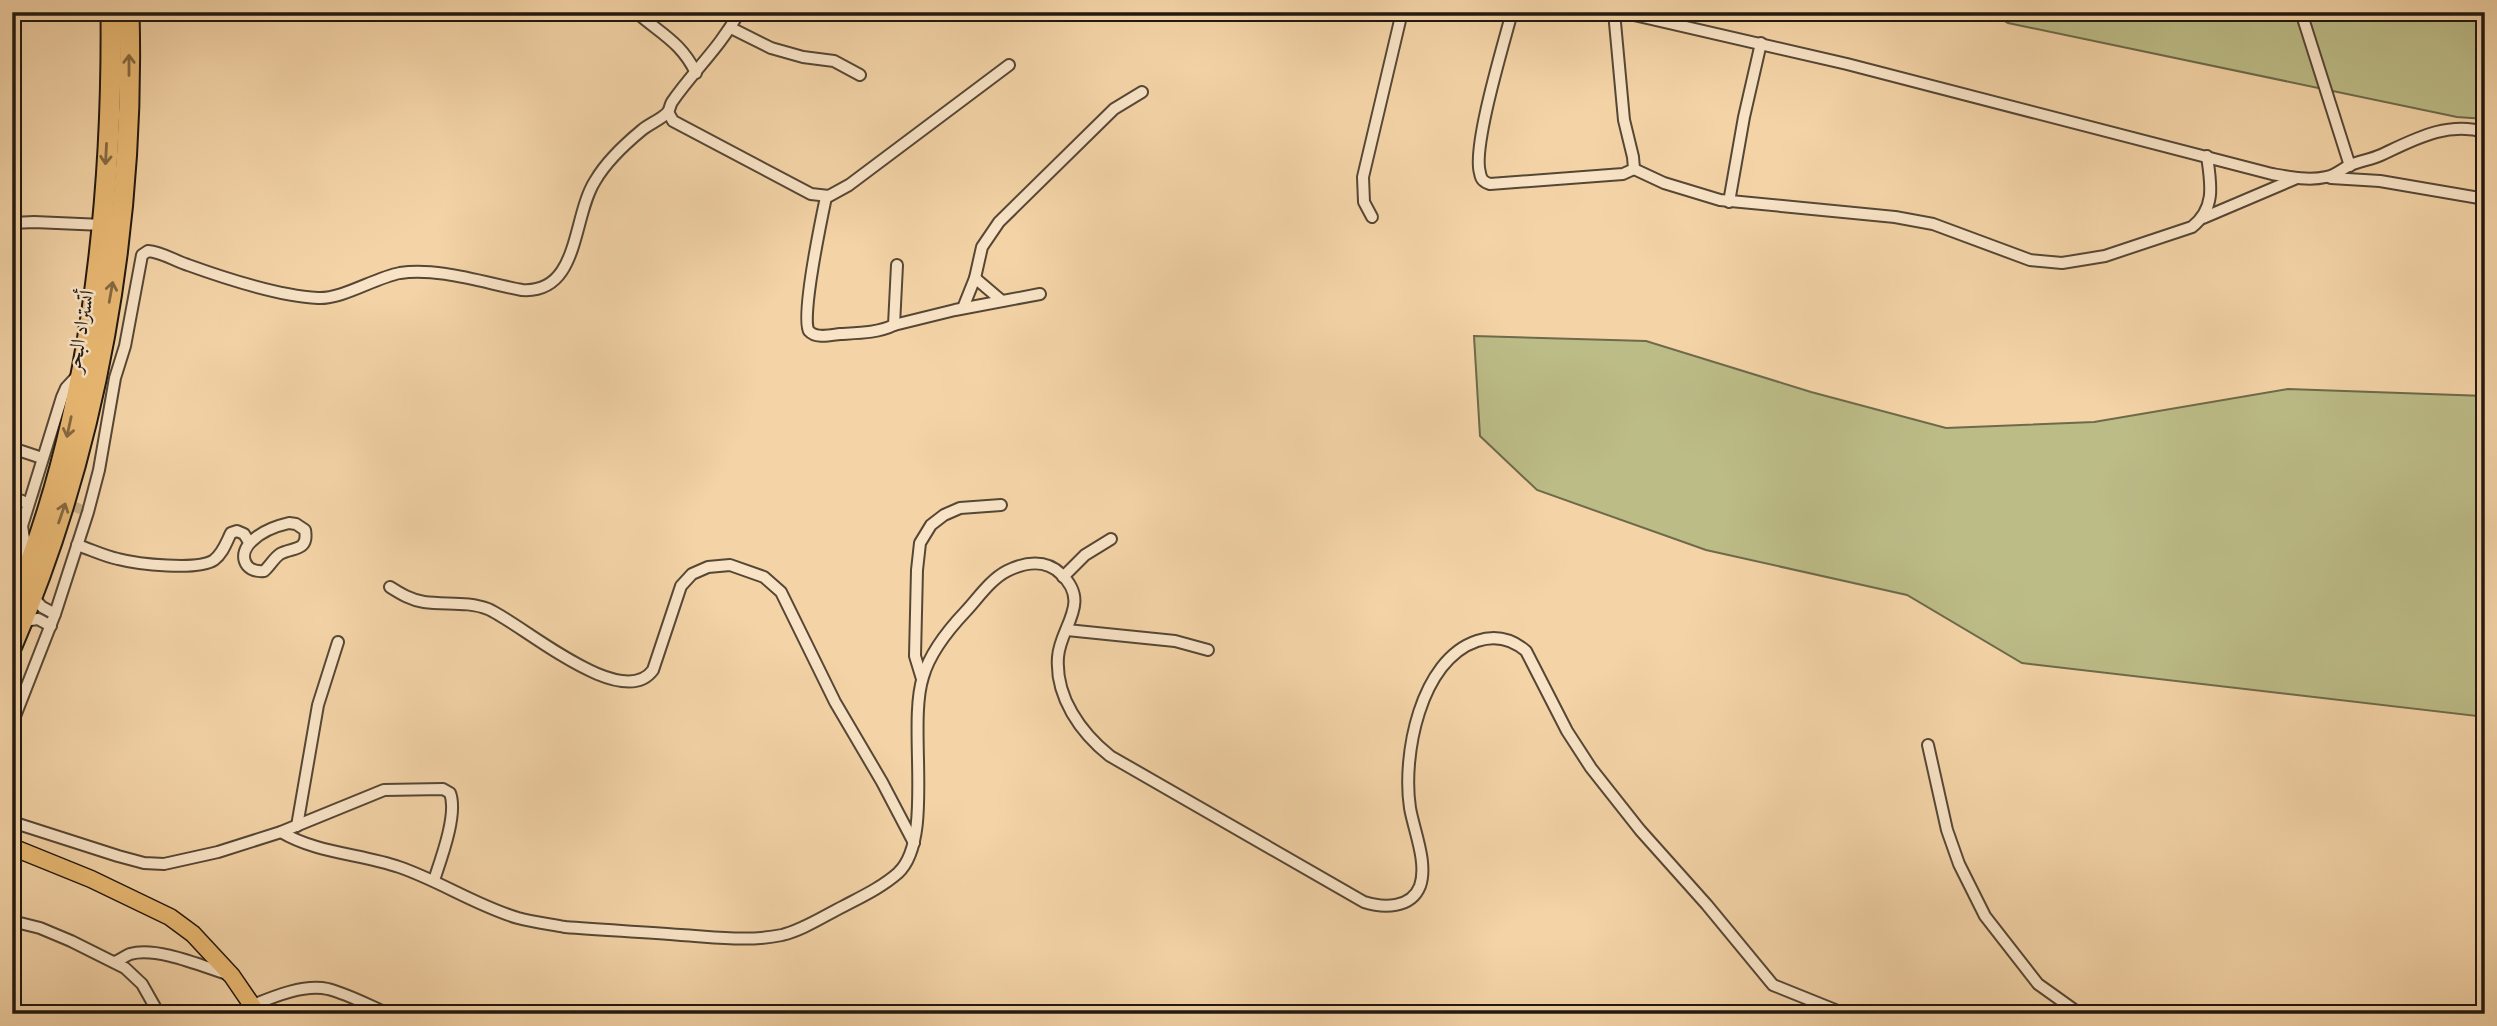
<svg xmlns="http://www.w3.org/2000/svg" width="2497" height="1026" font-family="Alegreya,Amiri,serif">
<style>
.green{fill:#bcbc87;stroke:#6e6a4b;stroke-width:2}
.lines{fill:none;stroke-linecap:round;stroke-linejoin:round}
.street-tunnel{stroke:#caae89;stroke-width:10;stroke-dasharray:10 5;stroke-linecap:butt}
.street-casing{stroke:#564735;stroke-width:14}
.primary-casing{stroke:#21180f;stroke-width:19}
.highway-casing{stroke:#21180f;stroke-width:23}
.street{stroke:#f8e3c6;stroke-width:10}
.primary{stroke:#eaba74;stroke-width:16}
.highway{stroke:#eaba74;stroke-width:19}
.oneway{stroke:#866942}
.labels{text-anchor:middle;stroke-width:5;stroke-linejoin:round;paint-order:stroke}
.street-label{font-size:21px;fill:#21180f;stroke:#f8e3c6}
</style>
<rect width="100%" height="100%" fill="#f4d4a7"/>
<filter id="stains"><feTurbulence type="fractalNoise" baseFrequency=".00286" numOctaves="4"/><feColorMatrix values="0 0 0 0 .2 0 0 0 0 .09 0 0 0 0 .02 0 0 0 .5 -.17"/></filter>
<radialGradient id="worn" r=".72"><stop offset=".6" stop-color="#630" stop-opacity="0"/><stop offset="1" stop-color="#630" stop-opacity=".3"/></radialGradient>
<g class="green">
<polygon points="1990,12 2485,12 2485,119 2457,117 2008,23"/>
<polygon points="1474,336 1646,341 1811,392 1946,428 2094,422 2288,389 2485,396 2485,717 2022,663 1907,595 1706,550 1537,490 1480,436"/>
</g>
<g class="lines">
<polyline class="street-tunnel" points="31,490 88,512"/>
<defs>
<g id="street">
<path d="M 636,12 C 661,34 681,42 696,73"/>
<path d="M 1512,12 C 1504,43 1472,147 1480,173 C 1481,180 1484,182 1490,184 L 1623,174 L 1634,169 L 1633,157 L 1624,120 L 1614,12"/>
<path d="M 1621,12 L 1847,64 L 2272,174 C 2289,177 2309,181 2326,177 C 2335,176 2342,169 2350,165 C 2361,161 2372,159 2381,155 C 2415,139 2447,121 2485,132"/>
<polyline points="2301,12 2350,166"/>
<polyline points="731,28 771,48 803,57 834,61 860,75"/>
<polyline points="668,112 673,121 811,194 829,196 849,185 1009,65"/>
<path d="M 1634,169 L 1664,183 L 1720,200 L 1895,217 L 1933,224 L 2030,260 L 2062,263 L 2105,256 L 2192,227 C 2216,208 2211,184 2207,156"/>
<polyline points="2331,178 2380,181 2485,199"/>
<path d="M 826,197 C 822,216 800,320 809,331 C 816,339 831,335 840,334 C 858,333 878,333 894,325 L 897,265"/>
<polyline points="1729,202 1744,117 1761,43"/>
<polyline points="1372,217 1364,202 1363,177 1402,12"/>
<polyline points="2203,218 2297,178"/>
<polyline points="12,223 34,222 103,225"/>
<polyline points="975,278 1002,301"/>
<polyline points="963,308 975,278 982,247 999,222 1114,109 1142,92"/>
<polyline points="894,325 955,310 1040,294"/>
<polyline points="12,448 42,458"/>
<polyline points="12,497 27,503"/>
<path d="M 289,523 L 296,524 L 305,530 C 309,552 292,547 280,554 C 274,558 269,567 264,571 C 243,573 238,553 252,541 C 262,531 276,526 289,523 Z"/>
<path d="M 77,545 C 90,549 104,556 118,559 C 137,564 198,571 214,560 C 223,553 226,543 231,533 L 237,531 L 244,534 L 249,542"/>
<polyline points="28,563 22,526 62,397 66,388 78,375"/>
<polyline points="1063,577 1085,555 1111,539"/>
<path d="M 390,587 C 401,594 411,600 424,602 C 445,605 468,601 488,609 C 521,623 622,713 653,670 L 681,586 L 692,574 L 708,567 L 730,565 L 764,577 L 781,592 L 835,702 L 882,782 L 914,843"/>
<polyline points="32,596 42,607 55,614"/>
<polyline points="23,621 38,619 51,626"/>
<polyline points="1067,630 1175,641 1208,650"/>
<polyline points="922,679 915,656 917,570 920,543 931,525 944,515 960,508 1001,505"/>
<path d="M 12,724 L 55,614 L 88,512 L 99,470 L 115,378 L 125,346 L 142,255 L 148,251 C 162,252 175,261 188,265 C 224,278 280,296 318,298 C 343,299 374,278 400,273 C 437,267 485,283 522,290 C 580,294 572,217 595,181 C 606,162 625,144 642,130 C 649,124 662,119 668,112 C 670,109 670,105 672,102 C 694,70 720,48 739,12"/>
<polyline points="1928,745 1947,830 1959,864 1985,916 2038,984 2080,1014"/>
<path d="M 12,822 L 118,856 L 144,863 L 164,864 L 218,852 L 281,832 L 384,790 L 443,789 L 450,793 C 458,814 441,859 434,880"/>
<polyline points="297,826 318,705 338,642"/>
<path d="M 281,832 C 316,853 361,854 399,867 C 440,881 477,906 518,918 C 533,922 549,924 565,927 C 604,930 643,932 681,935 C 715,937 749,942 782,935 C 803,930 824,916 844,906 C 863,896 882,887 898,873 C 935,839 907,726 923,677 C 930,652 948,630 966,611 C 978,598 991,579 1007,571 C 1025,562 1046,559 1061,574 C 1092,603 1060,627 1058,657 C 1055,697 1081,733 1110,756 L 1364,902 C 1383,908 1411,909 1420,886 C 1428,863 1414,831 1410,808 C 1402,756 1420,660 1477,641 C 1495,635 1512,639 1526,651 L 1567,731 L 1591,768 L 1640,830 L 1707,905 L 1773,985 L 1845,1014"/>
<polyline points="12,921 40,928 71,941 125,968 142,984 159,1014"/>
<path d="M 115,962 C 120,960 125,956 130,954 C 157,946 204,967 230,975"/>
<path d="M 253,1005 C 275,996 304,984 328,989 C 348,994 370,1006 389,1014"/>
</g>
<polyline id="primary" points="12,847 91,879 170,917 193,934 232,976 258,1014"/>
<g id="highway">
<path d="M 12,608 C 89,427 113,208 111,12"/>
<path d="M 12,646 C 97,450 135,226 129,12"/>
</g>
</defs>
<use href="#street" class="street-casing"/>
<use href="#primary" class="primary-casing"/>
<use href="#highway" class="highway-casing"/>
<use href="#street" class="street"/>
<use href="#primary" class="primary"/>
<use href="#highway" class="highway"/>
</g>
<defs><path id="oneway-shaft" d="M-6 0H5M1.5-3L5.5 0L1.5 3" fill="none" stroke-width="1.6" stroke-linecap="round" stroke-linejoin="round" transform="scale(1.75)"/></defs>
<g class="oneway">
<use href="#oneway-shaft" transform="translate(129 65) rotate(-90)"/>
<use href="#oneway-shaft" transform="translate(106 154) rotate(93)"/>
<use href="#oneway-shaft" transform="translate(111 292) rotate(-80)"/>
<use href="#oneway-shaft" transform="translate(69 427) rotate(102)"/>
<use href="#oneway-shaft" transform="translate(62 513) rotate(-71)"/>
</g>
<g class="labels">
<g class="street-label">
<text transform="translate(80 331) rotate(-80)" y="7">أتستراد البحر</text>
</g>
</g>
<rect width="2497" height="1026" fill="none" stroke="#f4d4a7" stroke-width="42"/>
<rect x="14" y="14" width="2469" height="998" fill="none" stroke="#21180f" stroke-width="3.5"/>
<rect x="21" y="21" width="2455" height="984" fill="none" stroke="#21180f" stroke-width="2"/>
<rect width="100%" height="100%" filter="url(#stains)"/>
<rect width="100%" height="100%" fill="url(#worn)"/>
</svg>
